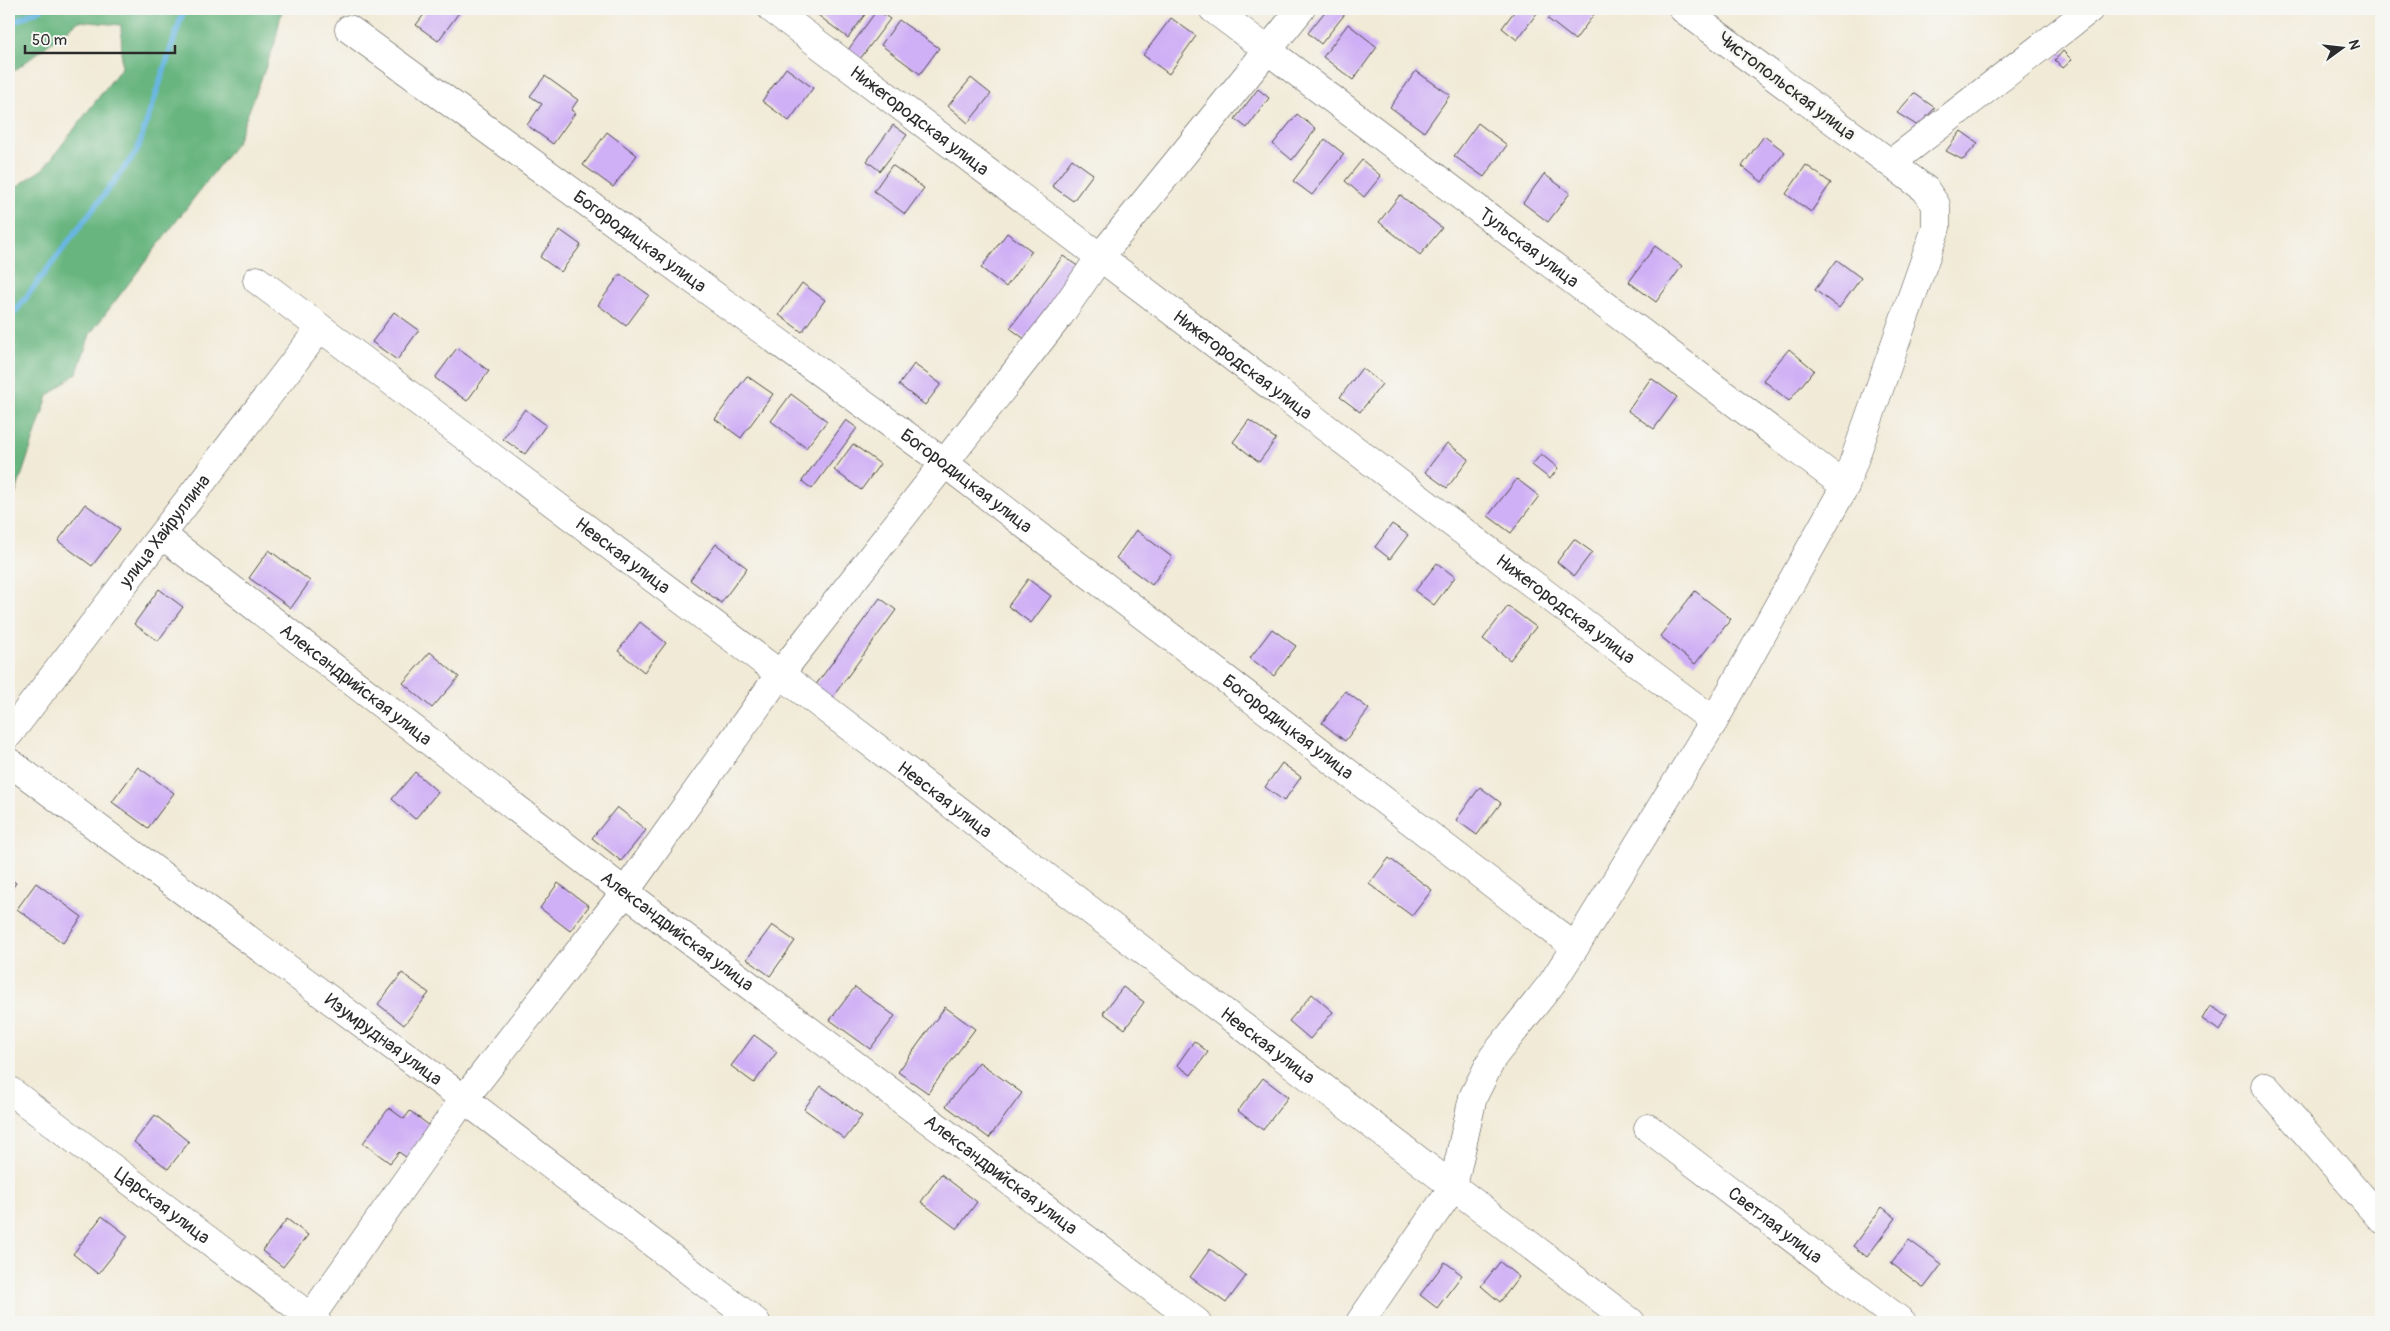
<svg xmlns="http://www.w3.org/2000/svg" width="2390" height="1331" font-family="Pangolin,sans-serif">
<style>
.forest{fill:#68b57f;stroke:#4a7055}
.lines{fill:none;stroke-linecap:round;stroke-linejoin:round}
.stream{stroke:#67b6e1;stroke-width:6}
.building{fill:#cfaff5}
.minor-casing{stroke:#494845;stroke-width:29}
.minor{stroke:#fff;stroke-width:28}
.labels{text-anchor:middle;stroke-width:4.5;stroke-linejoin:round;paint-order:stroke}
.street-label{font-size:18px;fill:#2b2b2b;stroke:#f6f6f2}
</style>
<rect width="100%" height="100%" fill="#f6f6f2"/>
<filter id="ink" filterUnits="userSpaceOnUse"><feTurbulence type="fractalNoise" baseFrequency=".02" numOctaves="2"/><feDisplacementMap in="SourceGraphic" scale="10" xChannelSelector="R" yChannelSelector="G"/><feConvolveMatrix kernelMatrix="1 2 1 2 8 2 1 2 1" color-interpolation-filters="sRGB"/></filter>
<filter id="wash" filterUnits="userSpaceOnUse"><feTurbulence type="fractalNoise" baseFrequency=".0096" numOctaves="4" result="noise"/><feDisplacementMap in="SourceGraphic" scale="20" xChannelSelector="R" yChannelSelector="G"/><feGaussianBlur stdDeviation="1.12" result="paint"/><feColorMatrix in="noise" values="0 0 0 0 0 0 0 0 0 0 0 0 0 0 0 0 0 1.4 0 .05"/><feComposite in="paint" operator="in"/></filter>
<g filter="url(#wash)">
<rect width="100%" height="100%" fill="#f1ead7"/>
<polygon class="forest" points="9,9 282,9 275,43 237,142 90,334 77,373 48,396 9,513 9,192 44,168 122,67 121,25 79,21 9,75"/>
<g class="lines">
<g class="stream">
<polyline points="9,24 41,9"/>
<polyline points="9,320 137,151 184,9"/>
</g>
</g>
<g id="blocks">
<g class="building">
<polygon points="428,9 461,10 438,41 416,25"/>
<polygon points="810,9 869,9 848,38"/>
<polygon points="1327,9 1349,9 1321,44 1308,33"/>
<polygon points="1516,9 1540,9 1517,40 1502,28"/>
<polygon points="1556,9 1598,9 1575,40 1548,19"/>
<polygon points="877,10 890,19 860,59 848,50"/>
<polygon points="1171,18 1196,36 1169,74 1143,55"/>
<polygon points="899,20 939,48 920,74 881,45"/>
<polygon points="1348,24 1377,47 1353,80 1323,57"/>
<polygon points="2063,51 2072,60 2063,68 2055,60"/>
<polygon points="786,68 813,88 789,121 762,101"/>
<polygon points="1416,71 1450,95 1424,132 1390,107"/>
<polygon points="545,76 578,100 571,110 575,113 553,144 527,125 542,104 530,96"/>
<polygon points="971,78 991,94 968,123 948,106"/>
<polygon points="1258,89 1269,98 1247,128 1235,119"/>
<polygon points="1914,93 1935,108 1918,126 1897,113"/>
<polygon points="1297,114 1316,129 1292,160 1273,144"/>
<polygon points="1478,123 1507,145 1484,177 1454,156"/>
<polygon points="893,125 907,135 880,171 867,161"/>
<polygon points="1961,131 1978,143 1963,160 1946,151"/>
<polygon points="607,132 637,155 613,187 583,165"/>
<polygon points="1764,136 1785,152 1762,182 1742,166"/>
<polygon points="1325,139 1344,154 1312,195 1293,181"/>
<polygon points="1072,159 1093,174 1073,201 1052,186"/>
<polygon points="1362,160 1381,176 1364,197 1345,181"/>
<polygon points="892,165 924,188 905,214 874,191"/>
<polygon points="1806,165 1831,183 1811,212 1786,194"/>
<polygon points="1544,174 1570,193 1548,222 1523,203"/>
<polygon points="1400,195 1442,228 1420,255 1379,222"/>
<polygon points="560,230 581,245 561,272 540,257"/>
<polygon points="1007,233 1032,251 1006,287 981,268"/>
<polygon points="1655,246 1682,266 1656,302 1629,282"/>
<polygon points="1063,256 1079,267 1026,340 1010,328"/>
<polygon points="1837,260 1861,278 1839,308 1815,290"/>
<polygon points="620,274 649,295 626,326 598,305"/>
<polygon points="802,283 825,300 802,332 779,315"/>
<polygon points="394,312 419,330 397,360 372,342"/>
<polygon points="457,348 489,371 467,401 435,378"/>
<polygon points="1789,349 1814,370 1789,401 1763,380"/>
<polygon points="914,364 941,384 925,405 899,385"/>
<polygon points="1362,368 1382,384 1360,412 1340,397"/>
<polygon points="747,376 773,394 741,438 715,419"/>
<polygon points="1651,378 1677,397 1654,429 1628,411"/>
<polygon points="791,394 827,421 806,448 771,421"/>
<polygon points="525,409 546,425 525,454 503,439"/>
<polygon points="846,420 857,428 812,489 802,481"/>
<polygon points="1249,420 1276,439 1259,462 1233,442"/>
<polygon points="1447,443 1469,459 1447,488 1425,472"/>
<polygon points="853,444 880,464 861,490 834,470"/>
<polygon points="1541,454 1558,468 1550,479 1532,465"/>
<polygon points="1517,479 1539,496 1511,533 1488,516"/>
<polygon points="85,504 120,529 92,566 58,541"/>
<polygon points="1392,524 1408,535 1390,559 1375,547"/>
<polygon points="1136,530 1172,557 1152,585 1116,558"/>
<polygon points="1574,539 1592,552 1574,576 1557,562"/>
<polygon points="716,544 747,568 721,603 690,580"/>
<polygon points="269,550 310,581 291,608 249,578"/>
<polygon points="1437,563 1455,577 1434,605 1415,591"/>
<polygon points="1028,579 1051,596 1031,623 1008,606"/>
<polygon points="159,589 183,607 158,641 134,624"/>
<polygon points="1695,591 1731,619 1695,664 1660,636"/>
<polygon points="880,598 896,610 829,702 812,690"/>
<polygon points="1508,606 1536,627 1510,660 1483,639"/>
<polygon points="640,622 666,643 644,672 618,651"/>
<polygon points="1272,629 1296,646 1274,676 1250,658"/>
<polygon points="430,652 459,677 432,708 403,683"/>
<polygon points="1345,691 1369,709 1345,741 1322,723"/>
<polygon points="1282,763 1301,777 1284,801 1265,787"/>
<polygon points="138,767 174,793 148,828 112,802"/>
<polygon points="415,772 438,792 415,819 392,799"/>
<polygon points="1480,787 1501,803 1477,835 1456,820"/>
<polygon points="617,807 646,830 621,861 592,838"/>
<polygon points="1389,858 1432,890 1412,916 1369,884"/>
<polygon points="9,878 16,883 9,892"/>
<polygon points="36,883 82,917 63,943 17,909"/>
<polygon points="558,883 589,906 570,931 540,908"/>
<polygon points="772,925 795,941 770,976 747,959"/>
<polygon points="402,973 429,993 404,1025 378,1004"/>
<polygon points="855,987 895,1016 870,1049 830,1020"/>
<polygon points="1123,987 1144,1002 1125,1029 1103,1013"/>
<polygon points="1312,994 1333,1012 1310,1039 1289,1021"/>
<polygon points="2210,1006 2229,1017 2220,1031 2202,1019"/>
<polygon points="945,1007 975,1029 928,1093 898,1072"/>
<polygon points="754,1035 777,1052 754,1083 731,1066"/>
<polygon points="1194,1041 1208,1052 1191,1075 1177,1065"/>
<polygon points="979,1062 1022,1093 989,1138 946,1106"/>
<polygon points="1263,1078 1288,1097 1263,1130 1238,1111"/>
<polygon points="821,1086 862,1116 845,1139 804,1109"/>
<polygon points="389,1108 404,1119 410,1111 430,1126 407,1158 399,1152 390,1163 363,1143"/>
<polygon points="155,1115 189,1142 168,1169 134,1142"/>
<polygon points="941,1174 977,1202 957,1229 921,1202"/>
<polygon points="1882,1207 1896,1218 1867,1257 1853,1246"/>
<polygon points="102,1216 128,1236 98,1274 73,1254"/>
<polygon points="287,1219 308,1235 283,1267 262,1251"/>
<polygon points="1909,1240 1942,1264 1924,1288 1891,1263"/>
<polygon points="1210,1249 1246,1276 1226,1303 1190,1277"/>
<polygon points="1445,1262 1462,1275 1437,1308 1420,1295"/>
<polygon points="1500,1262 1519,1277 1500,1302 1481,1286"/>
</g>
</g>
</g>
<g filter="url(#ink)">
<use href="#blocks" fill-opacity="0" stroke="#494845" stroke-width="1"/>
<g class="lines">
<defs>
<g id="minor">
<path id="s1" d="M 772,9 L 1714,721"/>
<path id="s2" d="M 1213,9 L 1845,486"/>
<path id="s3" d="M 349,29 L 943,462 L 1575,947"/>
<polyline points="1891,163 2090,9"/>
<path id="s4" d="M 257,280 L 780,674 L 1631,1322"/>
<path id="s5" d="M 162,535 L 625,892 L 1197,1322"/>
<path id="s6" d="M 9,734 L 320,328"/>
<path id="s7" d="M 9,762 L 464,1099 L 756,1322"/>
<polyline points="2265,1086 2381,1219"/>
<path id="s8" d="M 9,1090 L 317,1322"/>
<path id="s9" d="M 1648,1128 L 1902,1322"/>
<polyline points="307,1322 464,1099 625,892 780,674 1060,315 1100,257 1301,9"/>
<polyline points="1360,1322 1453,1187 1473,1097 1493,1057 1552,983 1575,947 1714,721 1845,486 1936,228 1936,205 1925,189 1683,9"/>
</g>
</defs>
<use href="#minor" class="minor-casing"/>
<use href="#minor" class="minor"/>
</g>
</g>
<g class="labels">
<g class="street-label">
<text transform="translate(1787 86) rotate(37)" y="6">Чистопольская улица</text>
<text dy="6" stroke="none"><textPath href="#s1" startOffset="185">Нижегородская улица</textPath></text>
<text dy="6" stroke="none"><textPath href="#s3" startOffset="360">Богородицкая улица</textPath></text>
<text dy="6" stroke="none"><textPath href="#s2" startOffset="396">Тульская улица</textPath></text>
<text dy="6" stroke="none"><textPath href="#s1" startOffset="590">Нижегородская улица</textPath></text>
<text dy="6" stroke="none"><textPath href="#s3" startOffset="765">Богородицкая улица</textPath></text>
<text dy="6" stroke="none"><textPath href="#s6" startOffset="256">улица Хайруллина</textPath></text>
<text dy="6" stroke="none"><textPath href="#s4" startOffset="458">Невская улица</textPath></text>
<text dy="6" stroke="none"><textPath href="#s1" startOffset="995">Нижегородская улица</textPath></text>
<text dy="6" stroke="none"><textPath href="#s5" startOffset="245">Александрийская улица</textPath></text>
<text dy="6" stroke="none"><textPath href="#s3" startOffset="1170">Богородицкая улица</textPath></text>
<text dy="6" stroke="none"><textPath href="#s4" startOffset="862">Невская улица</textPath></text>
<text dy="6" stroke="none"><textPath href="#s5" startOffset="650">Александрийская улица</textPath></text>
<text dy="6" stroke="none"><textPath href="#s7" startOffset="466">Изумрудная улица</textPath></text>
<text dy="6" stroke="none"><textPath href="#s4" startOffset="1268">Невская улица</textPath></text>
<text dy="6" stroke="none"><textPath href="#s5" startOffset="1055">Александрийская улица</textPath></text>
<text dy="6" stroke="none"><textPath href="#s8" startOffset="192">Царская улица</textPath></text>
<text dy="6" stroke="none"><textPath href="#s9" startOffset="160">Светлая улица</textPath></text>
</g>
</g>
<rect width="2390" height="1331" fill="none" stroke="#f6f6f2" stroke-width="30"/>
<g transform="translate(2342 48) rotate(75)" stroke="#f6f6f2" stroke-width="4" paint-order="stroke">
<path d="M0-4L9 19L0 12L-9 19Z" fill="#2b2b2b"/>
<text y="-8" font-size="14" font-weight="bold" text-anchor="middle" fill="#2b2b2b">N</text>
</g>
<path d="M25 45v8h150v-8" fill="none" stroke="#2b2b2b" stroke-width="2.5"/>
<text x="32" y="45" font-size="15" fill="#2b2b2b" stroke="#f6f6f2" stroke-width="4" paint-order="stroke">50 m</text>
</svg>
